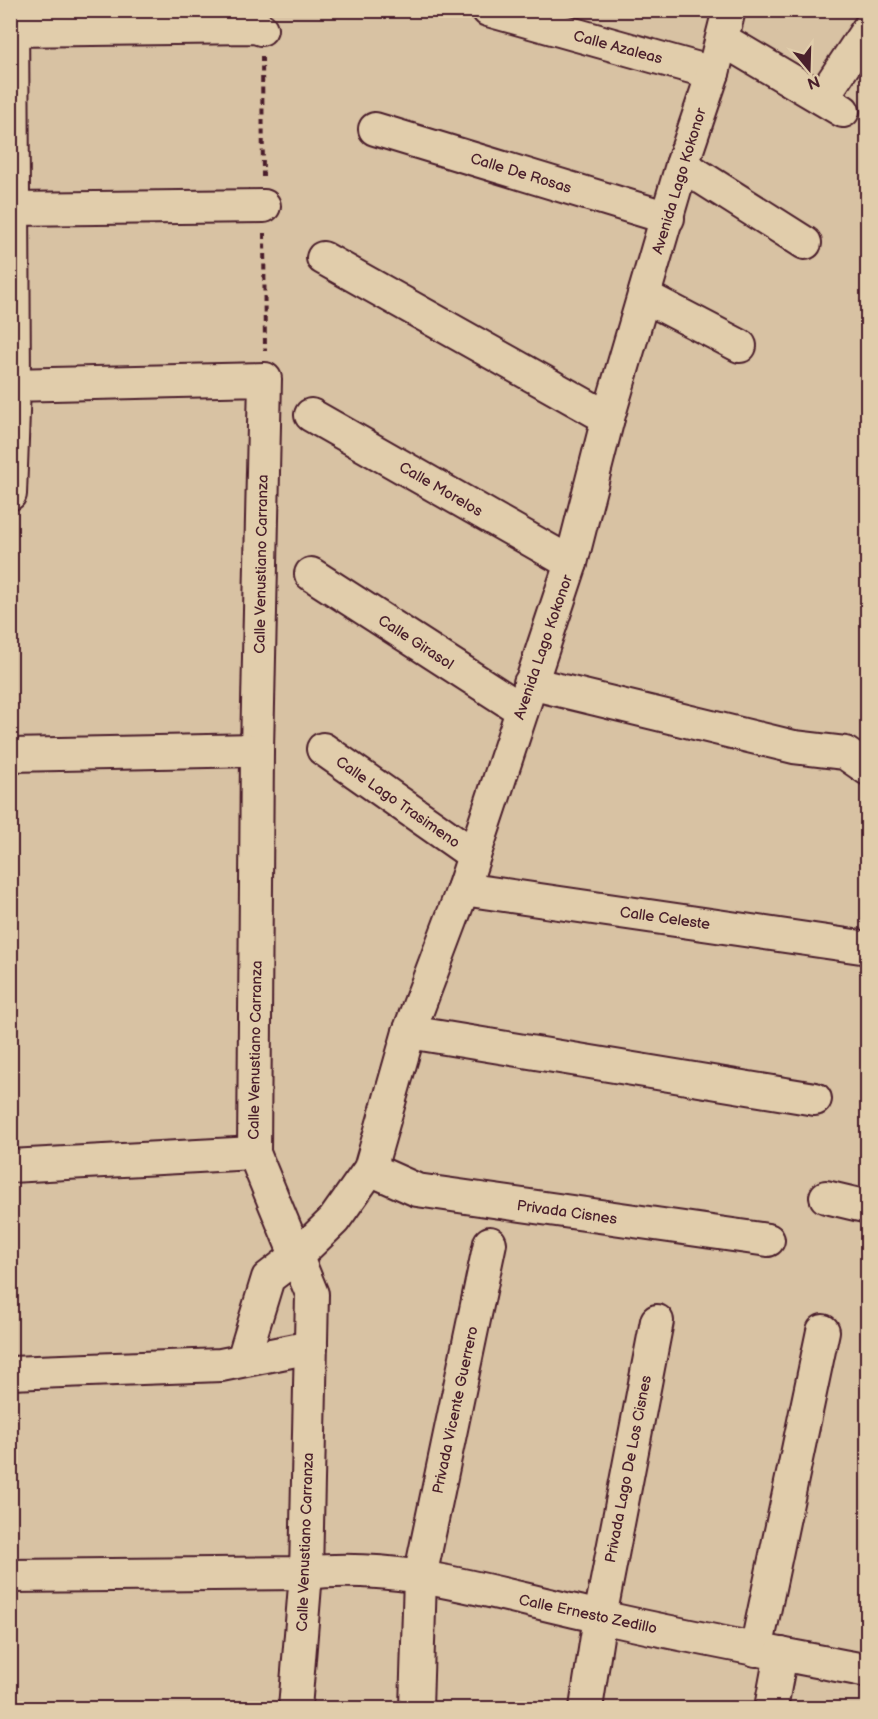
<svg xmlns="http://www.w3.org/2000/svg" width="878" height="1719" font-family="'Balsamiq Sans',sans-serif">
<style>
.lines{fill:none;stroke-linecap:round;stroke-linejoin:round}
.minor-casing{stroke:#4a1f2b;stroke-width:36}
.path{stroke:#4a1f2b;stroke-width:4;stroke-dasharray:6 4.5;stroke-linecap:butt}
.minor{stroke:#e1cdab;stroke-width:32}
.labels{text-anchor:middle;stroke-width:4.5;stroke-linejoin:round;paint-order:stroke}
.street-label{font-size:15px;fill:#4a1f2b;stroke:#e1cdab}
</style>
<rect width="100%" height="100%" fill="#d8c2a3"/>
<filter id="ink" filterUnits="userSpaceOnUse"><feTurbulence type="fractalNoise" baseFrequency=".0167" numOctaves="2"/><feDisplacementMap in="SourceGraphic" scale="12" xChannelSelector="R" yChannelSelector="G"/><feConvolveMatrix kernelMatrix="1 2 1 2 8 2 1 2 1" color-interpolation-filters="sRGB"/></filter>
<g filter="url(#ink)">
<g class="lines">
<defs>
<g id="minor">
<polyline points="488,10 713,73"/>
<polyline points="11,30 255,27 261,29"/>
<polyline points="723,40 843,111"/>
<polyline points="822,98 868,29"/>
<polyline points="375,129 668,218"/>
<polyline points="682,165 805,243"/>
<polyline points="12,209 264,206"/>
<polyline points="323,258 608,418"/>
<polyline points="644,296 740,346"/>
<polyline points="10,385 265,379 257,750 254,1153 312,1294 306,1573 295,1708"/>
<polyline points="311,415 571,563"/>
<polyline points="10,494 14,385 12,10"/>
<polyline points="311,574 522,710"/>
<polyline points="530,683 794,747 845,753 868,769"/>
<polyline points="323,749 474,855"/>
<polyline points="10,755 257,750"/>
<polyline points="463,889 868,948"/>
<polyline points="409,1032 815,1099"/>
<polyline points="10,1166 254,1153"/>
<polyline points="370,1169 417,1190 768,1240"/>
<polyline points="826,1197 868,1207"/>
<polyline points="243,1360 268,1278 298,1255 334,1220 370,1169 409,1032 463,889 571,563 608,418 682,165 713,73 729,10"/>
<polyline points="10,1373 221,1365 311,1347"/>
<path d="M 10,1576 L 306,1573 C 402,1562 499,1595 592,1615 C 683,1636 776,1653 868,1671"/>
<polyline points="756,1650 823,1331"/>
<polyline points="416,1708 420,1577 490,1243"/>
<polyline points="586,1708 600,1617 657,1321"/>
<polyline points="771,1708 781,1654"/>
</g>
</defs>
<use href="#minor" class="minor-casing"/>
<g class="path">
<polyline points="262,56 263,177"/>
<polyline points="264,233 265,351"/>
</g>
<use href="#minor" class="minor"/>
</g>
</g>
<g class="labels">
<g class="street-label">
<text transform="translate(618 47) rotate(15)" y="5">Calle Azaleas</text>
<text transform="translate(521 173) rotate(17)" y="5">Calle De Rosas</text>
<text transform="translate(679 181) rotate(-73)" y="5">Avenida Lago Kokonor</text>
<text transform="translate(441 489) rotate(30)" y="5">Calle Morelos</text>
<text transform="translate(261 564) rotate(-89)" y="5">Calle Venustiano Carranza</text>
<text transform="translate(416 642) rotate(33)" y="5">Calle Girasol</text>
<text transform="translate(543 647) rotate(-71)" y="5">Avenida Lago Kokonor</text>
<text transform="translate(398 802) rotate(35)" y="5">Calle Lago Trasimeno</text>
<text transform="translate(665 918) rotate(8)" y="5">Calle Celeste</text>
<text transform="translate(255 1050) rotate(-89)" y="5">Calle Venustiano Carranza</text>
<text transform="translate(567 1212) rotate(8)" y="5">Privada Cisnes</text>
<text transform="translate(455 1410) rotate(-78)" y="5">Privada Vicente Guerrero</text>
<text transform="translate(628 1469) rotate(-79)" y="5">Privada Lago De Los Cisnes</text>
<text transform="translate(305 1542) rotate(-88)" y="5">Calle Venustiano Carranza</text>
<text transform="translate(588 1614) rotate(12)" y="5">Calle Ernesto Zedillo</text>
</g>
</g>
<rect width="878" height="1719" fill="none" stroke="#e1cdab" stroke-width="36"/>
<rect x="18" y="18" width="842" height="1683" fill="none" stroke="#4a1f2b" stroke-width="2" filter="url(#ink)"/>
<g transform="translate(809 69) rotate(161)" stroke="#e1cdab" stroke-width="4.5" paint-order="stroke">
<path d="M0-4.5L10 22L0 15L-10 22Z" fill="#4a1f2b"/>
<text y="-9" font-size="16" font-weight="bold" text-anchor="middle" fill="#4a1f2b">N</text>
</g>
</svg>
